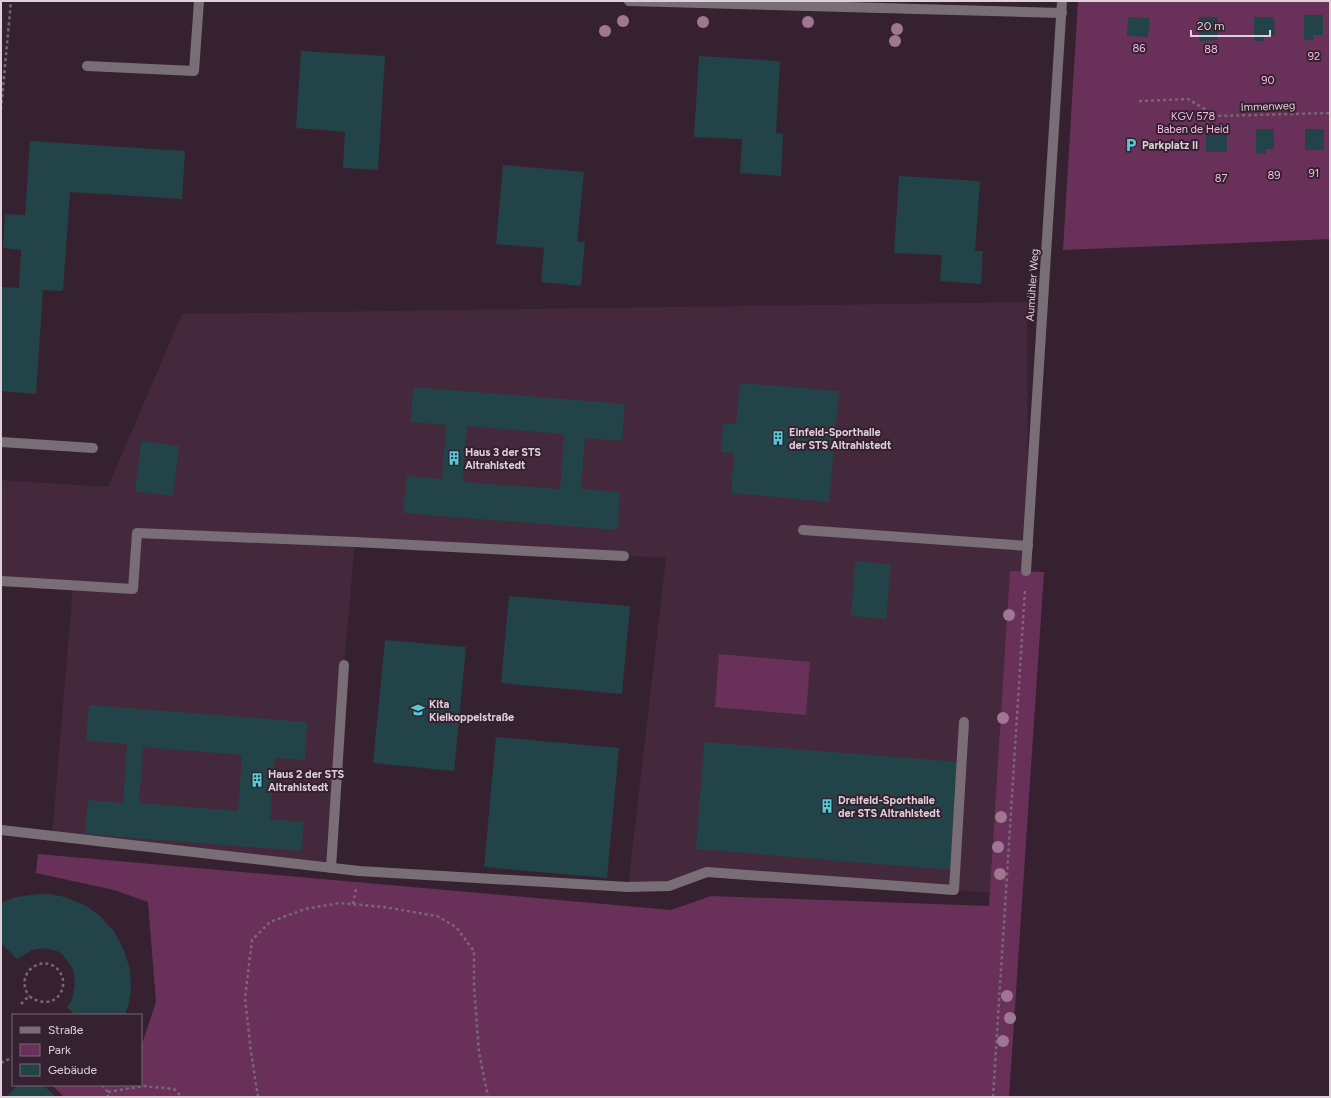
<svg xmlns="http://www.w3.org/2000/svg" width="1331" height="1098" font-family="Figtree,sans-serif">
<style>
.built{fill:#44293c}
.green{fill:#693159}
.building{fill:#224448;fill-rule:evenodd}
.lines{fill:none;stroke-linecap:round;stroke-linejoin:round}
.path{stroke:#796773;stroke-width:2.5;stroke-dasharray:3 3;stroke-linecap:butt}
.minor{stroke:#796e75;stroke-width:10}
.tree{fill:#9f7792}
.labels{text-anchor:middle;stroke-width:4;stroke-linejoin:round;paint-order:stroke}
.park-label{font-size:11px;fill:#f5bde2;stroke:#362130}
.street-label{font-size:11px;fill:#dfd1da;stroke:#362130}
.poi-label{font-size:11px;font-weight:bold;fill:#dfd1da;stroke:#362130;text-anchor:start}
</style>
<rect width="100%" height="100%" fill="#362130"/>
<polygon class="built" points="1027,302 1028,546 1006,894 707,872 669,886 628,887 666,558 355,542 344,665 331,868 52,836 73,586 1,581 1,480 108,487 182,314"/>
<g class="green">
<polygon points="1078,1 1330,1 1330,239 1063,250"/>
<polygon points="1010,571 1044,572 1009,1097 64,1097 52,1085 141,1085 141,1047 156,1002 148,902 114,890 36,873 38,854 671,910 711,896 989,906"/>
<polygon points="719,654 810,662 806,715 715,707"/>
</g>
<g class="building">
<polygon points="1304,15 1323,15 1323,35 1313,35 1313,40 1304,40"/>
<polygon points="1128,17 1150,18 1148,37 1127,36"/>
<polygon points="1199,17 1218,17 1218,40 1199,41"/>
<polygon points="1254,17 1274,17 1275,36 1264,36 1264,41 1254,41"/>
<polygon points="301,51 385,56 378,170 343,168 345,132 296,128"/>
<polygon points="699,56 780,61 776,133 783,134 781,176 740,173 742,139 694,137"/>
<polygon points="1206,129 1227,130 1227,152 1206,152"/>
<polygon points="1256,129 1274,129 1274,149 1266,149 1266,154 1256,153"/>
<rect x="1305" y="129" width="19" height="21"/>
<polygon points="30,141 185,151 182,199 70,192 63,291 43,290 36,394 1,391 2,287 19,288 21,250 3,248 5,214 25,215"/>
<polygon points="503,165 584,172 577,242 585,242 581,286 541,282 544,248 496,244"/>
<polygon points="899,176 980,181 975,251 983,251 981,284 940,281 942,255 894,253"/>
<polygon points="740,383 839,391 829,502 731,493 734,453 721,452 723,423 736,424"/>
<path d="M 413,387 L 625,404 L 622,441 L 585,438 L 581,489 L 620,492 L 618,530 L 403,513 L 407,476 L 442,479 L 446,425 L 411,422 ZM 467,426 L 564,434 L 560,489 L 463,482 Z"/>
<polygon points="141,441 179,446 173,496 135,491"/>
<polygon points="855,561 891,564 886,619 851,616"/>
<polygon points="509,596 630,606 622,694 501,683"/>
<polygon points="385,640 466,647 454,771 373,763"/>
<path d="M 89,705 L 307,722 L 305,760 L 275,758 L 270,819 L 304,822 L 301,851 L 85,834 L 88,800 L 123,803 L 127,744 L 86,741 ZM 143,747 L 242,755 L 238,811 L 139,803 Z"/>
<polygon points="496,737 619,748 607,878 484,867"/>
<polygon points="704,742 959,762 950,870 696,849"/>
<polygon points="39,894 50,894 65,897 86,906 100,916 114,931 124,951 130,969 131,991 129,1003 125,1015 75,1015 67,1007 72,1000 75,983 73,969 63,955 57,951 43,948 32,950 17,959 1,943 1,903 16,897"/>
<polygon points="18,1085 43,1085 56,1097 6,1097"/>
</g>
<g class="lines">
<g class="path">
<polyline points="1139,101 1188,99 1216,116 1330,113"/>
<polyline points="1,109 11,1"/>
<polyline points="353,904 356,889"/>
<path d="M 21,1004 L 29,996 C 39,1004 55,1005 61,992 C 64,986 64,980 61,974 C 48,950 12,971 29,996"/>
<polyline points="1,1063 13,1057"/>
<polyline points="102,1085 108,1092 108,1097"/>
<polyline points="108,1092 143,1086 174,1089 182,1097"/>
<polyline points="258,1097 251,1052 245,998 252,940 270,922 305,909 339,903 384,907 437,916 456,927 474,951 474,987 479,1052 488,1097"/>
<polyline points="993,1097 1025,589"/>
</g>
<g class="minor">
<polyline points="629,1 1062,13"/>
<polyline points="87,66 194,71 199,1"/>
<polyline points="1,442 93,448"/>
<polyline points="803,530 1028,546"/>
<polyline points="1026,571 1062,1"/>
<polyline points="1,581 133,589 137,533 355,542 624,556"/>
<polyline points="1,830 359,871 628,887 669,886 707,872 954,890 964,722"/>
<polyline points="331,868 344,665"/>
</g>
</g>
<g class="tree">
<circle cx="623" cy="21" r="6"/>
<circle cx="703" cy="22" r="6"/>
<circle cx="808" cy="22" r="6"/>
<circle cx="897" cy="29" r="6"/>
<circle cx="605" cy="31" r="6"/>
<circle cx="895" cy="41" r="6"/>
<circle cx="1009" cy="615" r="6"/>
<circle cx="1003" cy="718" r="6"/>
<circle cx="1001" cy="817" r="6"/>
<circle cx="998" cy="847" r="6"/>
<circle cx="1000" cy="874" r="6"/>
<circle cx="1007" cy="996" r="6"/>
<circle cx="1010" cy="1018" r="6"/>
<circle cx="1003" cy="1041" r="6"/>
</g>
<defs>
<symbol id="parking-bare" viewBox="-9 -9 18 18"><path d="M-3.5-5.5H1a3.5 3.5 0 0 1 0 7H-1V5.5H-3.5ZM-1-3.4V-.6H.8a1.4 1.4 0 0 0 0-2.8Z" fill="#52cbd8" stroke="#362130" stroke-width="2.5" paint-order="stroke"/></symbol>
<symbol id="building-bare" viewBox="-9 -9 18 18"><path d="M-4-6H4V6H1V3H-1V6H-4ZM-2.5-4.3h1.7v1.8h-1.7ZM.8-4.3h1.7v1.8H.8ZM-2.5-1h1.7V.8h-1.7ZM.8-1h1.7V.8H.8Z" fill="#52cbd8" stroke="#362130" stroke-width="2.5" paint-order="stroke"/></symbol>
<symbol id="school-bare" viewBox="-9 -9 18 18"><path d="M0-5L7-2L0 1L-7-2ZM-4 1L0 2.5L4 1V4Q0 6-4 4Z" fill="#52cbd8" stroke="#362130" stroke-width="2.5" paint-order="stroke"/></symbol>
</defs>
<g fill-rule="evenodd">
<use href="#parking-bare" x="1121" y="135" width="20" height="20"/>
<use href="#building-bare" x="768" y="428" width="20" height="20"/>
<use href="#building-bare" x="444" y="448" width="20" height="20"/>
<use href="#school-bare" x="408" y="700" width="20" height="20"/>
<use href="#building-bare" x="247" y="770" width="20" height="20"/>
<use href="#building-bare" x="817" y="796" width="20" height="20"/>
</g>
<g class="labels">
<g class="park-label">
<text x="1139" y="52">86</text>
<text x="1211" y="53">88</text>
<text x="1314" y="60">92</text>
<text x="1268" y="84">90</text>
<text x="1193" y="120">KGV 578<tspan x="1193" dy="13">Baben de Heid</tspan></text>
<text x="1314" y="177">91</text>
<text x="1274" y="179">89</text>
<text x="1221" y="182">87</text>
</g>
<g class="street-label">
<text transform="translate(1268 106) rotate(-2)" y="4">Immenweg</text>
<text transform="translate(1032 285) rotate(-86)" y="4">Aumühler Weg</text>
</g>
<g class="poi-label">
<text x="1142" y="149">Parkplatz II</text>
<text x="789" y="436">Einfeld-Sporthalle<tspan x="789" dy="13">der STS Altrahlstedt</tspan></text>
<text x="465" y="456">Haus 3 der STS<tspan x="465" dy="13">Altrahlstedt</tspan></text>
<text x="429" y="708">Kita<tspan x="429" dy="13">Kielkoppelstraße</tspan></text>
<text x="268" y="778">Haus 2 der STS<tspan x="268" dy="13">Altrahlstedt</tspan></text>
<text x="838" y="804">Dreifeld-Sporthalle<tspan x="838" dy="13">der STS Altrahlstedt</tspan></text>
</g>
</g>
<rect width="1331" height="1098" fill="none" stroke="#dfd1da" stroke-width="4"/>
<rect x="12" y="1014" width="130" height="72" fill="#362130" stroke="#7a6774"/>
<rect x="20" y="1027" width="20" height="6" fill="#796e75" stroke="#7a6774"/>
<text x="48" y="1034" font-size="12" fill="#dfd1da">Straße</text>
<rect x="20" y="1044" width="20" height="12" fill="#693159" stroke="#7a6774"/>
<text x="48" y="1054" font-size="12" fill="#dfd1da">Park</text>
<rect x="20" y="1064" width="20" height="12" fill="#224448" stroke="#7a6774"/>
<text x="48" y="1074" font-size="12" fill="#dfd1da">Gebäude</text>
<path d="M1191 30v6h79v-6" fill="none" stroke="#dfd1da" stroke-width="2"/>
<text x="1197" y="30" font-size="12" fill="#dfd1da" stroke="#362130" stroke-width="3" paint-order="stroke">20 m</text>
</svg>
